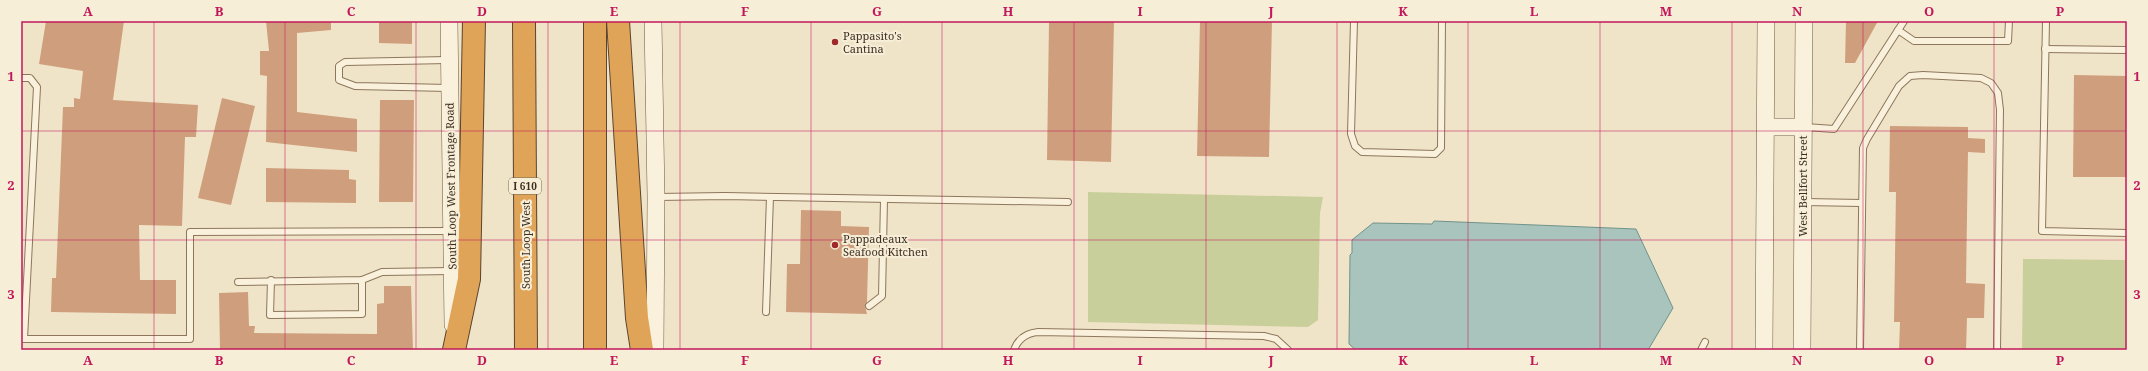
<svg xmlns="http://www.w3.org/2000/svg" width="2148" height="371" font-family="'Noto Serif',serif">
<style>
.green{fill:#c9cf9b}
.water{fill:#a9c4bc;stroke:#6f938a}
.building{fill:#cf9f7d}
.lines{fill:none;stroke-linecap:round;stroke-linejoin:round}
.service-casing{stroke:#8d765c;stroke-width:8}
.secondary-casing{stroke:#6f573f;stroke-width:18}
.motorway-casing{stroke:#5b4430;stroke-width:24}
.service{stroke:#faf1dc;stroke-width:6}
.secondary{stroke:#faf1dc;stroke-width:17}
.motorway{stroke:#e0a458;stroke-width:22}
.grid{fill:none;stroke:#c2185b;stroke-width:1;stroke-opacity:0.55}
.poi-dot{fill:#9e2a2b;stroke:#f7eed8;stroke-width:1.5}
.labels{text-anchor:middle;stroke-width:4;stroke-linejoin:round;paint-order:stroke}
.shield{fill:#f7eed8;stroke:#756857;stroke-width:1}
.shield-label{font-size:10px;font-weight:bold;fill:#3d2e20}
.poi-label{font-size:11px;fill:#3d2e20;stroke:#f7eed8;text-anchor:start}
.street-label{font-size:11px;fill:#3d2e20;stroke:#f7eed8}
.neatline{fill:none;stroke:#c2185b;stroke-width:1.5}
.grid-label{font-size:13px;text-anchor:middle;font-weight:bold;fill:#c2185b}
</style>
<rect width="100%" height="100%" fill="#f0e4c8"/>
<g class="green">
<polygon points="1088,192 1323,197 1320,213 1318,320 1308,327 1088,322"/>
<polygon points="2023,259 2127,260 2127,350 2022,350"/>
</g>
<polygon class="water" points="1434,221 1636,229 1673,308 1648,350 1356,350 1349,344 1350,255 1352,253 1352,240 1373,223 1432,224"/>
<g class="building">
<polygon points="46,21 124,21 113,100 198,105 196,137 185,137 182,226 139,225 140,280 176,280 176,314 51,312 52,278 56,278 63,107 74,107 74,98 80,99 83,71 39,64"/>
<polygon points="266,21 331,21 331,30 297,33 297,112 357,119 357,152 266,142 267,76 260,75 260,51 269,51"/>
<polygon points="379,21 412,21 412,44 379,43"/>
<polygon points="1049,21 1114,21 1111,162 1047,160"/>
<polygon points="1200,21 1272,21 1269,157 1197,156"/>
<polygon points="1846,21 1878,21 1855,63 1845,63"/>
<polygon points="2074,75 2127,76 2127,177 2073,177"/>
<polygon points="222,98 255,106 231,205 198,198"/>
<polygon points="380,100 414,100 413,202 379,202"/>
<polygon points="1890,126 1968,127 1968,138 1985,139 1985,153 1968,152 1966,283 1985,284 1984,318 1967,318 1966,350 1899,350 1900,322 1894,322 1896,192 1889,192"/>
<polygon points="266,168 349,170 349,179 356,180 356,203 266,202"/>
<polygon points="801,210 841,211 841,226 869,227 867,302 865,306 867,314 786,312 787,264 800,264"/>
<polygon points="384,286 411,286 413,350 220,350 219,293 248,292 249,326 255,326 254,333 377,334 377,304 384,303"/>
</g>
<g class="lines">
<defs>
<g id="service">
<polyline points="1354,21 1351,134 1355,146 1362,152 1435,154 1441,148 1442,21"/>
<polyline points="2046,21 2042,231 2127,233"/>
<polyline points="1898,30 1914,41 2008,41 2009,21"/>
<polyline points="2045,49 2127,50"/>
<polyline points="448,60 345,62 339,66 339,80 355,86 449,88"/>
<polyline points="21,78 30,78 37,87 24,339 190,339 190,232 450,231"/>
<polyline points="1805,127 1834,129 1904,21"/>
<polyline points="657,197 725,196 1068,202"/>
<polyline points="1804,202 1862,203"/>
<polyline points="271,280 270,315 362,314 362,280"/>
<polyline points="238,282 362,280 382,272 451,271"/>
<polyline points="869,306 882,296 884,199"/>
<polyline points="766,312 770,197"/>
<path d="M 1014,350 C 1018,339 1027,333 1038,332 L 1264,336 L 1276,339 L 1288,350"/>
<polyline points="1701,350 1705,342"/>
<polyline points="1860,350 1863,148 1867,139 1899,86 1910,76 1923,75 1981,78 1991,83 1998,93 2000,110 1997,350"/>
</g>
<g id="secondary">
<polyline points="449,21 453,325"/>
<polyline points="653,21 656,197 655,350"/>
<polyline points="1766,127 1803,127"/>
<polyline points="1764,350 1766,21"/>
<polyline points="1802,350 1804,21"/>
</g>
<g id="motorway">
<polyline points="524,21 526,350"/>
<polyline points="618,21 637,318 642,350"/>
<polyline points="454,350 469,279 474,21"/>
<polyline points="595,350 595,21"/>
</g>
</defs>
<use href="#service" class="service-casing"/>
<use href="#secondary" class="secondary-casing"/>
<use href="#motorway" class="motorway-casing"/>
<use href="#service" class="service"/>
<use href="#secondary" class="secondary"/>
<use href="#motorway" class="motorway"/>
</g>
<path class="grid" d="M 154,21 L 154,350M 285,21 L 285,350M 416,21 L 416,350M 548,21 L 548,350M 680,21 L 680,350M 811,21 L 811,350M 942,21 L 942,350M 1074,21 L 1074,350M 1206,21 L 1206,350M 1337,21 L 1337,350M 1468,21 L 1468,350M 1600,21 L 1600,350M 1732,21 L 1732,350M 1863,21 L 1863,350M 1994,21 L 1994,350M 21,131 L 2127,131M 21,240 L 2127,240"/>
<g class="poi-dot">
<circle cx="835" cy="42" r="4"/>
<circle cx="835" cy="245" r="4"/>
</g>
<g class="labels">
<rect class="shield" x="509" y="178" width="32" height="16" rx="3"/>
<g class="shield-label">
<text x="525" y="190">I 610</text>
</g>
<g class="poi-label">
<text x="843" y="40">Pappasito's<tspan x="843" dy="13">Cantina</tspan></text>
<text x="843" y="243">Pappadeaux<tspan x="843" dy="13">Seafood Kitchen</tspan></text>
</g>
<g class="street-label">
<text transform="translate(451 186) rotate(-91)" y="4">South Loop West Frontage Road</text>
<text transform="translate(1803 186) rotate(-90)" y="4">West Bellfort Street</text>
<text transform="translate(526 245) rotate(-90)" y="4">South Loop West</text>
</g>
</g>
<rect width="2148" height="371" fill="none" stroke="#f7eed8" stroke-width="44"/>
<rect x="22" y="22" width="2104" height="327" class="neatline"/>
<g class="grid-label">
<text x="88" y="16">A</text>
<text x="219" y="16">B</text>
<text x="351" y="16">C</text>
<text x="482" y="16">D</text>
<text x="614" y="16">E</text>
<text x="745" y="16">F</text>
<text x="877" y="16">G</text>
<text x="1008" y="16">H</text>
<text x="1140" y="16">I</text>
<text x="1271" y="16">J</text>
<text x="1403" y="16">K</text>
<text x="1534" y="16">L</text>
<text x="1666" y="16">M</text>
<text x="1797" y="16">N</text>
<text x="1929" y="16">O</text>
<text x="2060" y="16">P</text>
<text x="11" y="81">1</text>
<text x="2137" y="81">1</text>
<text x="11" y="190">2</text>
<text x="2137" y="190">2</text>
<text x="11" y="299">3</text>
<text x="2137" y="299">3</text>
<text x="88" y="365">A</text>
<text x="219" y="365">B</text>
<text x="351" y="365">C</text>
<text x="482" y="365">D</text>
<text x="614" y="365">E</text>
<text x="745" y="365">F</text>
<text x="877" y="365">G</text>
<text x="1008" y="365">H</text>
<text x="1140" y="365">I</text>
<text x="1271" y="365">J</text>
<text x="1403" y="365">K</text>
<text x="1534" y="365">L</text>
<text x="1666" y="365">M</text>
<text x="1797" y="365">N</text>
<text x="1929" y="365">O</text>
<text x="2060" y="365">P</text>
</g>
</svg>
